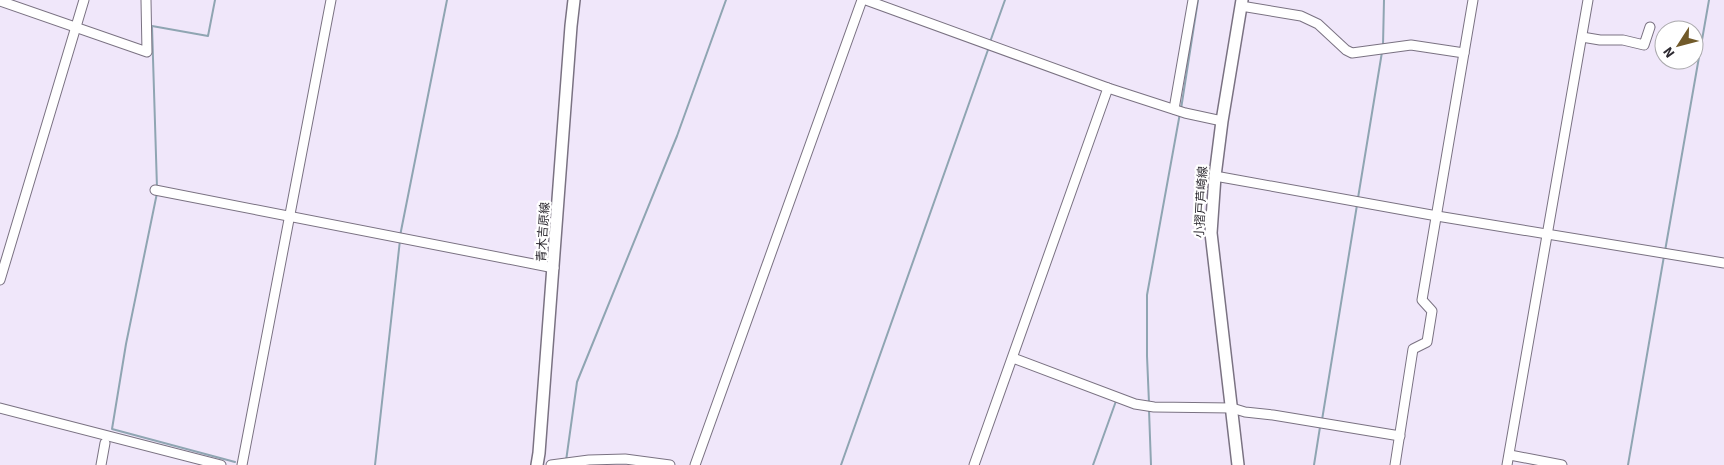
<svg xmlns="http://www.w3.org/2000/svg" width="1724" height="465" font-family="'Source Sans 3','Noto Sans JP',sans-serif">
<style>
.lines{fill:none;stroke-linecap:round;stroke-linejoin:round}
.stream{stroke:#8fa5b2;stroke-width:2}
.minor-casing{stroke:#7a7282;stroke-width:11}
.major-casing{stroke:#7a7282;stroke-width:14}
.minor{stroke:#fff;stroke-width:9}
.major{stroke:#fff;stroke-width:11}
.labels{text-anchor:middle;stroke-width:4.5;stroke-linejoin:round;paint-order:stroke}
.street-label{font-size:12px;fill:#2d2a31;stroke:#fff}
</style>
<rect width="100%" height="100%" fill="#f0e7fa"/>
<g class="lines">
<g class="stream">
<polyline points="990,42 1005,0"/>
<polyline points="1383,45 1384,0"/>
<polyline points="1181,109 1198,0"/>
<polyline points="157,188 152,26 208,36 215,0"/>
<polyline points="157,193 126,344 112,429 235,462"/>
<polyline points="1358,198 1382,52"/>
<polyline points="400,236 447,0"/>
<polyline points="1665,251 1709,0"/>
<polyline points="1149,403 1147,356 1147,295 1180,113"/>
<polyline points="1149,410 1151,465"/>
<polyline points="1322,420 1357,205"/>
<polyline points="566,461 577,382 677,136 726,0"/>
<polyline points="375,465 400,240"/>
<polyline points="841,465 989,47"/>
<polyline points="1093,465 1116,401"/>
<polyline points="1314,465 1320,427"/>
<polyline points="1628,465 1664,256"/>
</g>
<defs>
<g id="minor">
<polyline points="866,0 1108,88 1185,113 1222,121"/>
<polyline points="0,1 147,52 146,0"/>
<polyline points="1241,6 1301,16 1318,24 1346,50 1352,53 1411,45 1464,53"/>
<polyline points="1582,37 1600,40 1623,40 1644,45 1650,27"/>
<polyline points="1174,109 1193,0"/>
<polyline points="1215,176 1437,216 1724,263"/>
<polyline points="155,190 554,268"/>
<polyline points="0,280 84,0"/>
<polyline points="1013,358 1135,404 1154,407 1232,408 1245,412 1273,415 1400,436"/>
<polyline points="0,408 221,465"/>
<polyline points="1510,455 1562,465"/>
<polyline points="101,465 105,443"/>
<polyline points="242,465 331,0"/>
<polyline points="551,465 589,460 625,459 670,465"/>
<polyline points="695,465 862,0"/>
<polyline points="974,465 1108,88"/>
<polyline points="1395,465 1413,349 1427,342 1432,311 1422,300 1473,0"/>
<polyline points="1507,465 1588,0"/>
</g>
<g id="major">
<polyline points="537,465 539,453 571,26 574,0"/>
<polyline points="1238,465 1211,233 1215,176 1222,121 1242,0"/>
</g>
</defs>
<use href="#minor" class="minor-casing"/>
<use href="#major" class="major-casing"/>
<use href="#minor" class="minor"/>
<use href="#major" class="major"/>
</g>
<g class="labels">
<g class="street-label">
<text transform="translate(1201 202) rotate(-87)" y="4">小摺戸芦崎線</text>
<text transform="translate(543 232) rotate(-86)" y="4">青木吉原線</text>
</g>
</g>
<g transform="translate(1679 45) rotate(234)"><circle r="24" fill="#ffffff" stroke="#abaaad"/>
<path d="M0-4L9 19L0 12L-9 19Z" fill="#715a2a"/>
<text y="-8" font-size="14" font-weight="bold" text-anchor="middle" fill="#2d2a31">N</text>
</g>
</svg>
